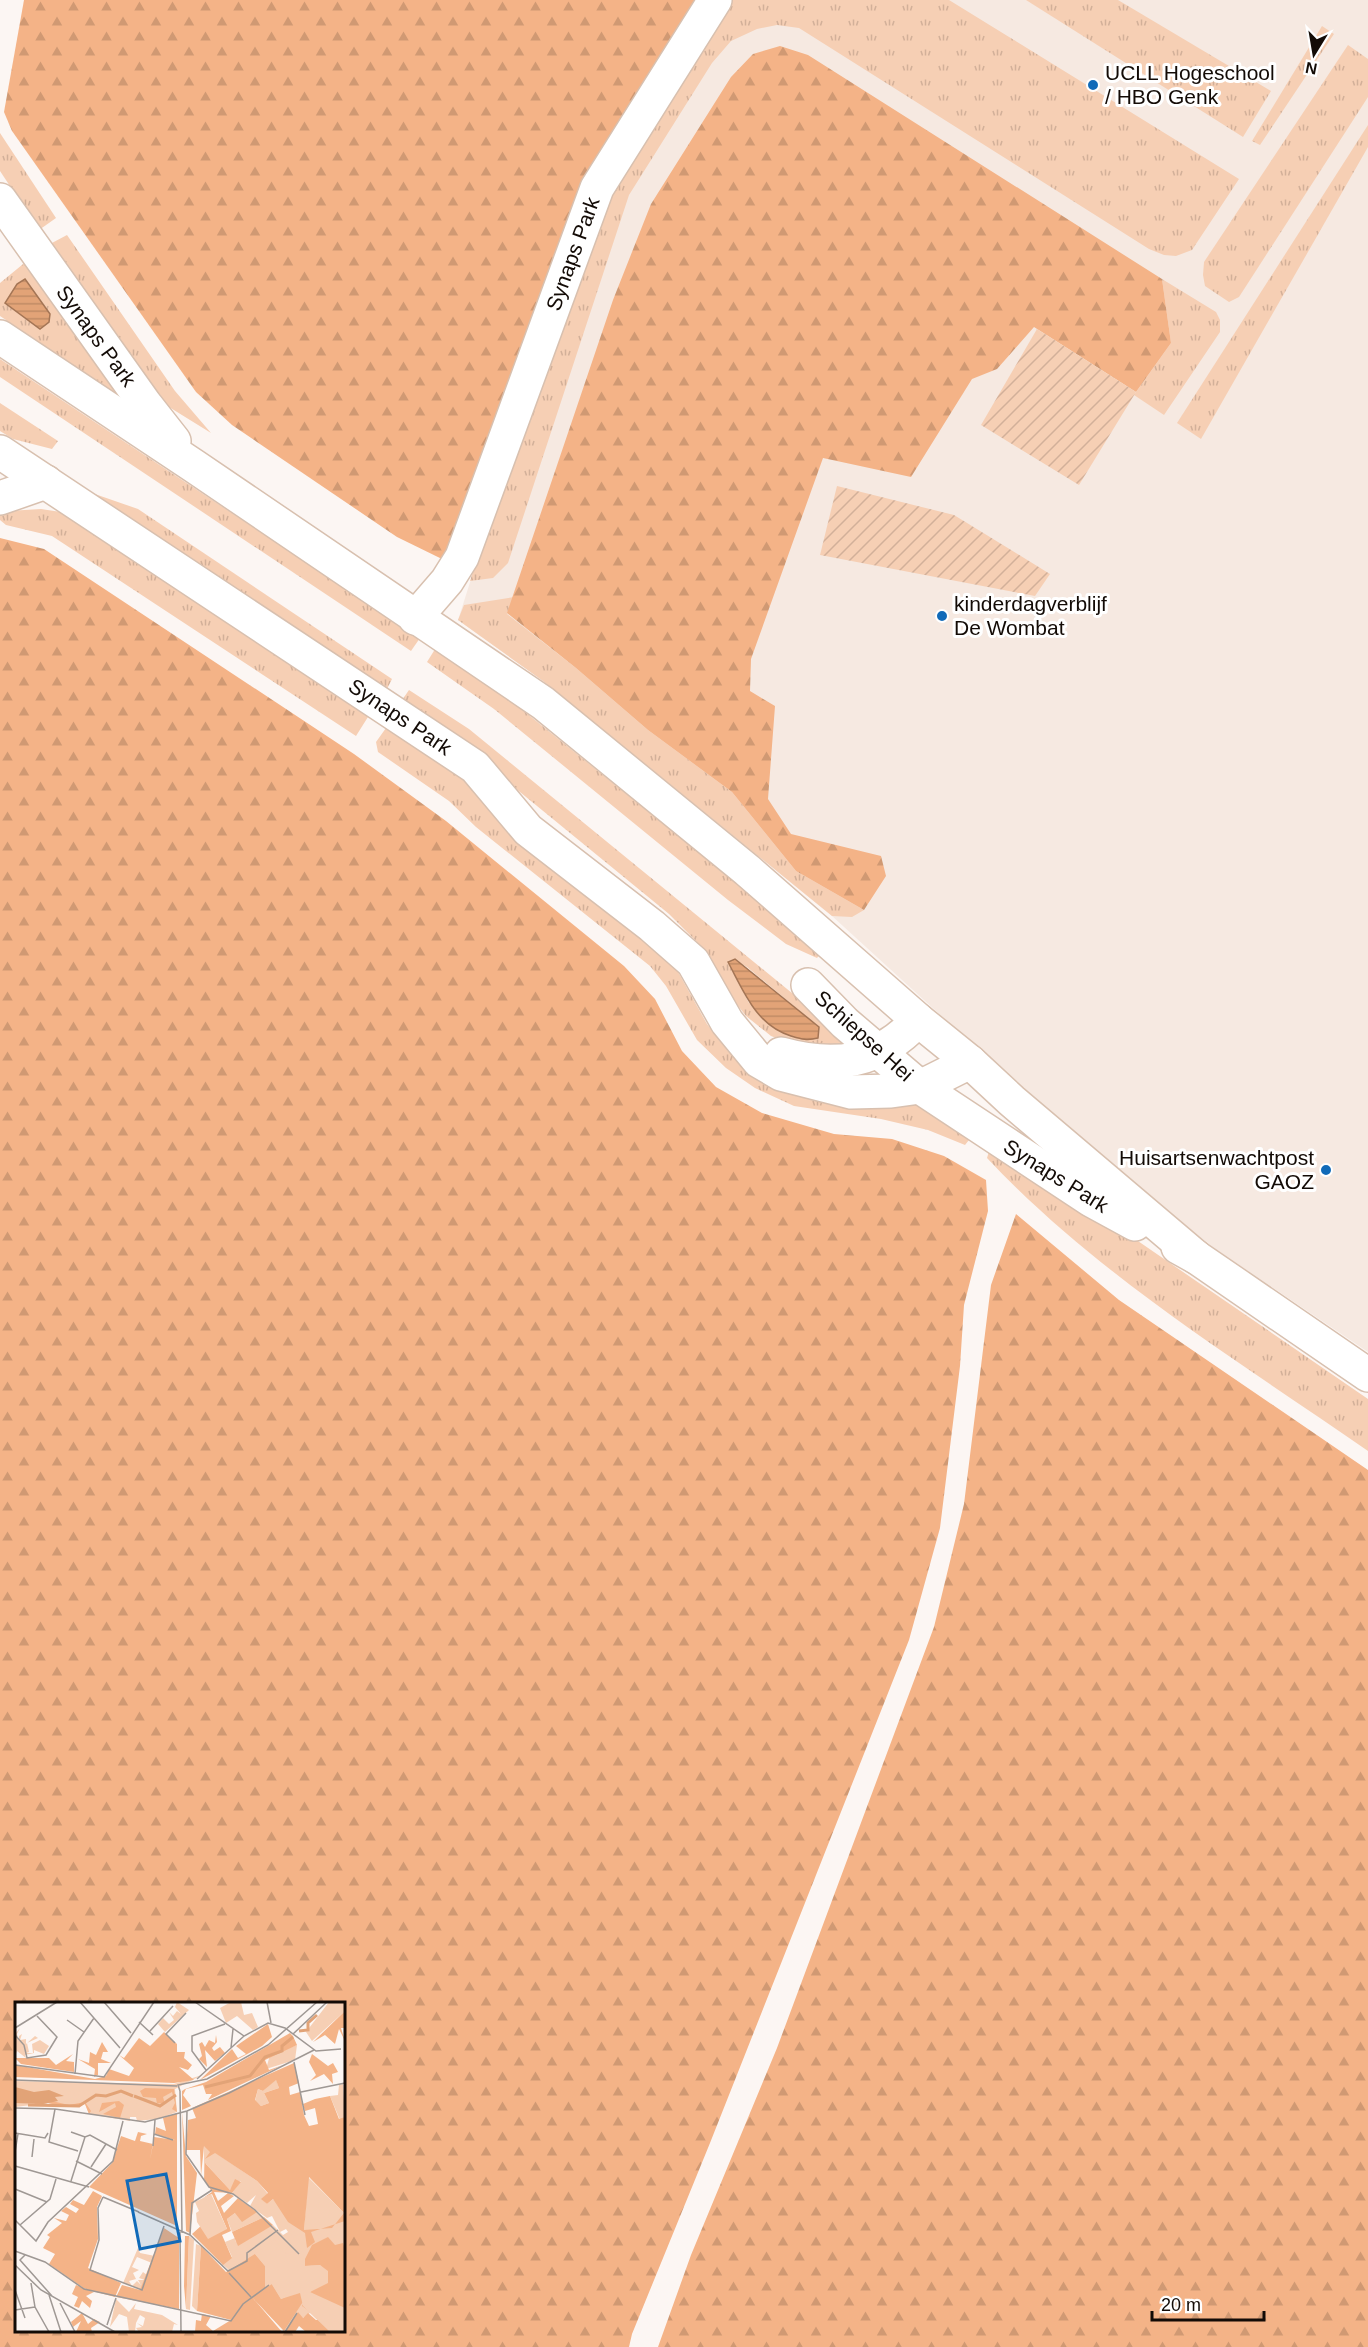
<svg xmlns="http://www.w3.org/2000/svg" width="1368" height="2347" font-family="Helvetica,sans-serif">
<style>
.built{fill:#f6e9e1}
.grass{fill:url(#grass-tufts);fill-rule:evenodd}
.forest{fill:url(#forest-firs);fill-rule:evenodd}
.garden{fill:url(#garden-furrows)}
.water{fill:url(#water-rules);stroke:#a47555;stroke-width:1.5}
.lines{fill:none;stroke-linecap:round;stroke-linejoin:round}
.minor-casing{stroke:#d8c0af;stroke-width:36}
.minor{stroke:#fff;stroke-width:33}
.poi-dot{fill:#116ab8;stroke:#fff;stroke-width:2}
.labels{text-anchor:middle;stroke-width:6;stroke-linejoin:round;paint-order:stroke}
.poi-label{font-size:21px;fill:#130b06;stroke:#fff;text-anchor:start}
.street-label{font-size:21px;fill:#130b06;stroke:#fff}
.inset-river{fill:none;stroke:#e2a377;stroke-width:3}
.inset-road{fill:none;stroke:#9f9894;stroke-width:1.5}
.view{fill:#116ab8;fill-opacity:0.15;stroke:#116ab8;stroke-width:3}
.inset-edge{fill:none;stroke:#130b06;stroke-width:3}
</style>
<defs>
<pattern id="grass-tufts" width="24" height="20" patternUnits="userSpaceOnUse" patternTransform="scale(1.5)"><rect width="24" height="20" fill="#f6cfb4"/><path d="M3 7l-1-3M5 7V3M7 7l1-3M15 17l-1-3M17 17v-4M19 17l1-3" fill="none" stroke="#d2b099"/></pattern>
<pattern id="forest-firs" width="22" height="20" patternUnits="userSpaceOnUse" patternTransform="scale(1.5)"><rect width="22" height="20" fill="#f4b387"/><path d="M5 1l3.5 6h-7zM16 11l3.5 6h-7z" fill="#d09973"/></pattern>
<pattern id="garden-furrows" width="10" height="10" patternUnits="userSpaceOnUse" patternTransform="scale(1.5)"><rect width="10" height="10" fill="#f6cfb4"/><path d="M-1 1l2-2M0 10L10 0M9 11l2-2" fill="none" stroke="#d2b099"/></pattern>
<pattern id="water-rules" width="6" height="5" patternUnits="userSpaceOnUse" patternTransform="scale(1.5)"><rect width="6" height="5" fill="#e2a377"/><path d="M0 2.5h6" fill="none" stroke="#c18b65"/></pattern>
</defs>
<rect width="100%" height="100%" fill="#fcf6f3"/>
<polygon class="built" points="732,0 1368,0 1368,1352 1214,1248 1074,1137 832,916 543,681 458,620 497,498 583,263"/>
<g class="grass">
<polygon points="732,0 949,0 1239,179 1192,250 1176,256 1164,255 1149,249 799,28 777,25 757,29 731,41 712,63 629,195 508,563 493,578 470,581 497,498 606,199 637,143"/>
<polygon points="1026,0 1118,0 1271,91 1243,137"/>
<polygon points="1322,26 1334,34 1260,145 1252,141"/>
<polygon points="1348,45 1368,59 1368,97 1239,297 1229,302 1205,286 1203,275 1204,262"/>
<polygon points="1368,125 1368,147 1201,439 1177,423"/>
<polygon points="0,133 56,218 39,230 0,171"/>
<polygon points="67,235 175,391 211,433 169,407 146,386 50,244"/>
<path d="M 28,260 L 121,394 L 115,393 L 0,316 L 0,283 ZM 17,284 L 49,322 L 40,329 L 6,303 Z"/>
<polygon points="1162,279 1216,312 1220,320 1220,332 1164,415 1134,395 1171,343"/>
<polygon points="0,359 420,638 411,651 0,377"/>
<polygon points="0,403 58,441 52,449 13,439 0,431"/>
<polygon points="89,492 138,509 392,679 384,695"/>
<polygon points="41,509 74,514 373,709 356,736 52,536 6,525 0,520 0,514 8,511"/>
<polygon points="514,597 507,614 576,668 648,730 732,792 796,871 864,910 852,917 832,916 543,681 458,620 464,605"/>
<polygon points="437,646 478,674 822,952 817,958 786,944 728,900 494,709 427,662"/>
<path d="M 409,690 L 469,729 L 853,1043 L 838,1050 L 791,1044 L 771,1036 L 746,1016 L 731,997 L 706,951 L 669,914 L 466,748 L 400,703 ZM 735,960 L 747,967 L 819,1027 L 749,1003 L 728,962 Z"/>
<polygon points="391,721 464,772 657,949 677,970 707,1024 728,1051 762,1077 916,1104 973,1135 965,1145 928,1130 881,1119 794,1106 755,1088 726,1068 697,1040 666,986 650,966 476,827 449,801 378,752 376,742"/>
<path d="M 991,1145 L 1135,1239 L 1368,1399 L 1368,1451 C 1237,1360 1097,1275 987,1158 Z"/>
</g>
<g class="forest">
<polygon points="24,0 697,0 444,560 397,537 232,425 196,392 12,131 4,112"/>
<polygon points="780,46 808,55 1162,279 1171,343 1136,392 1034,327 997,369 972,379 911,477 823,458 751,659 750,691 775,706 768,799 791,834 881,856 886,876 864,910 796,871 732,792 648,730 576,668 507,613 613,300 651,204 731,77 753,54"/>
<path d="M 0,538 L 44,549 L 354,754 L 446,821 L 624,966 L 655,999 L 682,1051 L 716,1087 L 762,1113 L 834,1134 L 892,1139 L 944,1156 L 986,1180 L 988,1211 L 964,1305 L 960,1366 L 940,1528 L 909,1640 L 710,2143 L 632,2334 L 629,2347 L 0,2347 ZM 16,2004 L 344,2004 L 344,2330 L 16,2330 Z"/>
<polygon points="1016,1214 1119,1300 1368,1470 1368,2347 658,2347 691,2255 777,2048 934,1627 964,1504 991,1285"/>
</g>
<g class="garden">
<polygon points="1037,329 1136,392 1079,485 981,425"/>
<polygon points="837,486 954,515 1050,574 1035,596 820,555"/>
</g>
<g class="water">
<polygon points="25,279 50,314 49,322 40,329 5,303 17,284"/>
<path d="M 735,959 L 819,1027 L 818,1038 C 807,1041 801,1039 791,1036 C 756,1025 744,992 728,962 Z"/>
</g>
<g class="lines">
<defs>
<g id="minor">
<polyline points="0,200 145,404 174,441"/>
<polyline points="0,337 194,466 543,703 747,870 918,1020 970,1062 1012,1101 1196,1257"/>
<polyline points="0,452 475,767 528,830 652,926 693,962 727,1022 759,1061 781,1074 851,1092 891,1091 920,1087 970,1062"/>
<polyline points="0,498 46,482"/>
<polyline points="415,618 447,581 462,557 597,188 715,0"/>
<polyline points="808,985 845,1023 920,1087 1091,1200 1135,1224"/>
<path d="M 781,1054 C 836,1069 878,1063 918,1020"/>
<polyline points="1178,1247 1196,1257 1368,1375"/>
</g>
</defs>
<use href="#minor" class="minor-casing"/>
<use href="#minor" class="minor"/>
</g>
<g class="poi-dot">
<circle cx="1093" cy="85" r="6"/>
<circle cx="942" cy="616" r="6"/>
<circle cx="1326" cy="1170" r="6"/>
</g>
<g class="labels">
<g class="poi-label">
<text x="1105" y="80">UCLL Hogeschool<tspan x="1105" dy="24">/ HBO Genk</tspan></text>
<text x="954" y="611">kinderdagverblijf<tspan x="954" dy="24">De Wombat</tspan></text>
<text x="1314" y="1165" text-anchor="end">Huisartsenwachtpost<tspan x="1314" dy="24">GAOZ</tspan></text>
</g>
<g class="street-label">
<text transform="translate(573 254) rotate(-70)" y="7">Synaps Park</text>
<text transform="translate(96 336) rotate(54)" y="7">Synaps Park</text>
<text transform="translate(400 717) rotate(34)" y="7">Synaps Park</text>
<text transform="translate(864 1036) rotate(42)" y="7">Schiepse Hei</text>
<text transform="translate(1056 1176) rotate(32)" y="7">Synaps Park</text>
</g>
</g>
<g transform="translate(15 2002)">
<rect width="330" height="330" fill="#fcf6f3"/>
<path d="M 162,0 L 174,8 L 150,30 L 143,22 L 148,16 L 154,22 L 159,18 L 154,10 L 158,14 L 162,9 L 166,12 L 160,5 ZM 216,0 L 226,0 L 229,13 L 237,11 L 243,25 L 238,28 L 222,14 L 211,21 L 205,6 ZM 314,0 L 330,0 L 330,9 L 297,39 L 291,30 ZM 5,26 L 2,32 L 4,39 L 4,34 L 7,32 L 5,38 L 11,37 L 11,42 L 20,34 L 23,36 L 12,41 L 14,50 L 11,51 L 18,51 L 17,42 L 25,38 L 34,44 L 29,52 L 19,48 L 19,51 L 10,53 L 11,56 L 2,49 L 0,54 L 0,35 L 1,31 ZM 282,43 L 280,58 L 251,67 L 255,53 ZM 187,73 L 160,87 L 162,110 L 142,117 L 122,119 L 121,115 L 115,115 L 115,119 L 74,112 L 70,102 L 51,105 L 33,101 L 0,105 L 0,79 L 159,82 ZM 261,77 L 264,86 L 249,91 L 254,101 L 246,104 L 240,99 L 243,87 L 248,89 ZM 328,82 L 330,115 L 325,118 L 315,94 L 323,93 L 324,83 ZM 189,143 L 242,179 L 253,192 L 247,197 L 252,202 L 258,197 L 290,230 L 293,246 L 289,228 L 293,175 L 329,211 L 330,330 L 315,330 L 295,311 L 269,329 L 237,295 L 250,286 L 234,256 L 214,268 L 207,262 L 217,255 L 210,240 L 220,236 L 221,240 L 258,223 L 268,233 L 273,230 L 271,227 L 265,230 L 257,214 L 252,216 L 235,204 L 241,193 L 232,201 L 217,191 L 226,179 L 220,180 L 215,188 L 191,162 L 189,177 ZM 242,210 L 249,215 L 217,230 L 212,217 L 220,211 ZM 174,234 L 179,238 L 175,308 L 171,307 ZM 181,242 L 186,244 L 182,309 L 177,304 ZM 123,246 L 125,251 L 140,254 L 137,261 L 122,255 L 117,265 L 124,268 L 118,271 L 121,277 L 114,279 L 117,284 L 122,279 L 126,283 L 123,278 L 130,278 L 124,276 L 128,270 L 132,273 L 128,286 L 125,287 L 108,281 ZM 101,297 L 114,310 L 121,301 L 119,307 L 147,313 L 163,323 L 159,322 L 157,330 L 124,330 L 121,326 L 127,325 L 122,321 L 128,324 L 130,316 L 125,313 L 121,321 L 120,330 L 114,330 L 112,315 L 104,312 L 95,325 Z" fill="#f6cfb4"/>
<path d="M 330,9 L 330,26 L 326,26 L 330,39 L 324,27 L 320,42 L 310,33 L 298,40 ZM 253,22 L 257,35 L 247,44 L 185,78 L 217,47 L 223,56 L 231,52 L 221,44 ZM 149,30 L 162,42 L 162,50 L 170,50 L 169,56 L 177,63 L 173,68 L 164,65 L 179,78 L 159,81 L 0,75 L 0,63 L 80,77 L 91,74 L 94,67 L 114,74 L 119,66 L 104,53 L 109,56 L 124,36 L 135,44 ZM 275,31 L 278,34 L 269,40 L 278,34 L 282,43 L 250,58 L 254,68 L 268,63 L 193,98 L 197,92 L 191,92 L 188,83 L 171,87 L 168,93 L 176,104 L 167,108 L 167,89 L 170,87 L 191,80 ZM 201,33 L 202,40 L 197,46 L 199,49 L 205,45 L 210,51 L 200,59 L 190,48 L 192,65 L 184,57 L 187,54 L 184,42 L 187,40 L 190,45 L 194,38 L 200,41 ZM 87,40 L 93,50 L 88,50 L 86,57 L 96,61 L 83,61 L 83,73 L 79,75 L 80,67 L 63,57 L 74,61 L 75,50 L 81,53 ZM 58,52 L 51,59 L 59,60 L 59,70 L 6,62 L 0,56 L 34,56 L 41,63 ZM 297,52 L 313,64 L 318,61 L 323,70 L 317,72 L 318,82 L 309,72 L 295,79 L 301,73 L 294,60 ZM 279,61 L 284,81 L 274,85 L 275,93 L 285,90 L 289,113 L 294,124 L 303,122 L 300,106 L 290,109 L 288,102 L 300,97 L 315,94 L 324,117 L 330,115 L 330,219 L 296,230 L 300,240 L 292,246 L 290,231 L 273,220 L 258,197 L 252,202 L 246,197 L 253,191 L 242,179 L 200,151 L 190,157 L 195,150 L 189,144 L 186,174 L 185,148 L 171,148 L 173,118 L 181,116 L 177,106 ZM 261,78 L 264,86 L 249,91 L 254,101 L 246,104 L 240,98 L 243,87 L 248,89 ZM 294,175 L 329,211 L 317,226 L 289,228 ZM 130,86 L 159,87 L 162,110 L 157,107 L 160,101 L 157,90 L 148,95 L 150,102 L 142,102 L 141,96 L 128,95 L 125,89 ZM 28,97 L 54,103 L 70,100 L 76,109 L 74,112 L 70,102 L 51,105 L 33,101 L 15,104 ZM 104,99 L 109,103 L 105,116 L 88,112 L 101,105 L 100,101 L 84,110 L 87,101 ZM 167,110 L 171,154 L 182,171 L 175,231 L 171,229 ZM 162,111 L 162,224 L 74,185 L 97,161 L 106,134 L 120,139 L 123,130 L 132,132 L 126,134 L 125,139 L 138,142 L 135,158 L 139,135 L 160,138 L 140,132 L 141,125 L 151,129 L 148,116 ZM 190,161 L 215,188 L 220,177 L 226,180 L 217,191 L 199,190 L 203,199 L 213,191 L 219,194 L 206,204 L 209,211 L 223,196 L 242,210 L 227,220 L 220,211 L 212,217 L 216,229 L 207,233 L 217,256 L 208,263 L 177,232 L 187,223 L 212,227 L 197,192 L 188,196 L 197,190 L 189,177 ZM 78,189 L 87,194 L 82,205 L 83,237 L 73,266 L 106,281 L 100,295 L 70,287 L 34,262 L 40,252 L 28,246 L 35,235 L 32,233 L 47,221 L 39,216 L 51,219 L 54,213 L 46,209 L 51,205 L 61,211 L 64,207 L 55,202 L 58,198 L 69,203 ZM 249,215 L 258,223 L 223,244 L 217,230 ZM 149,226 L 164,236 L 164,307 L 101,295 L 107,283 L 125,288 ZM 170,234 L 174,234 L 171,307 L 169,284 ZM 313,235 L 320,243 L 328,241 L 330,247 L 330,330 L 291,330 L 284,324 L 280,330 L 270,330 L 283,310 L 288,316 L 293,311 L 301,318 L 307,318 L 287,304 L 309,268 L 305,263 L 290,264 L 290,257 L 297,243 ZM 186,244 L 211,270 L 240,252 L 250,264 L 250,286 L 256,281 L 266,297 L 281,290 L 293,292 L 269,329 L 237,295 L 267,330 L 180,330 L 181,318 L 186,319 L 187,312 L 196,314 L 191,323 L 198,329 L 216,318 L 182,309 ZM 61,283 L 79,290 L 71,294 L 77,299 L 75,306 L 67,299 L 64,306 L 59,304 L 63,295 L 57,292 ZM 67,311 L 73,322 L 79,317 L 85,320 L 76,326 L 77,330 L 61,330 L 66,319 L 58,325 L 56,320 Z" fill="#f4b387" fill-rule="evenodd"/>
<path d="M 117,90 L 142,101 L 150,102 L 150,96 L 157,107 L 149,114 L 144,104 L 121,102 L 122,97 L 114,97 Z" fill="#f6cfb4"/>
<path d="M 196,192 L 212,227 L 193,237 L 182,220 L 181,211 L 184,209 L 180,200 ZM 260,237 L 271,252 L 278,250 L 288,257 L 289,264 L 305,263 L 313,269 L 313,281 L 295,290 L 330,306 L 330,330 L 315,330 L 288,304 L 285,291 L 266,297 L 257,282 L 254,284 L 250,264 L 240,252 Z" fill="#f6cfb4"/>
<path d="M 0,85 L 19,90 L 34,88 L 49,94 L 40,95 L 43,99 L 28,102 L 0,101 Z" fill="#e2a377"/>
<path class="inset-river" d="M 284,29 L 293,28 L 293,21 L 302,13M 190,85 L 235,74 L 250,55 L 267,49 L 267,44 L 278,35M 119,94 L 145,104 L 161,93M 13,103 L 64,104 L 81,93 L 91,94 L 106,89 L 118,94"/>
<path class="inset-road" d="M 65,0 L 105,46M 89,0 L 116,31M 180,0 L 229,34M 252,0 L 256,21M 52,18 L 69,30M 124,20 L 138,33M 0,26 L 42,0M 135,29 L 158,4M 278,32 L 312,0M 0,33 L 9,43 L 12,56 L 31,53 L 42,35 L 22,14M 160,41 L 151,32 L 171,11M 216,46 L 218,27M 279,60 L 290,113M 0,63 L 89,75 L 139,0M 191,68 L 177,49 L 177,34 L 210,22M 60,72 L 63,39 L 79,16M 182,77 L 229,34 L 253,21 L 270,26 L 301,49 L 326,47M 0,78 L 162,84M 165,89 L 163,83 L 192,77 L 253,43 L 302,0M 165,89 L 167,231M 286,90 L 330,81M 0,106 L 40,107 L 130,120 L 172,109 L 214,91 L 299,48M 40,107 L 34,140 L 63,149M 172,109 L 171,152 L 194,185 L 218,192 L 240,208 L 284,252M 56,130 L 70,135 L 75,133 L 102,148M 0,131 L 30,136 L 33,131M 139,132 L 158,138M 138,144 L 140,118M 0,150 L 3,132M 17,155 L 19,137M 61,159 L 87,172M 0,164 L 74,185M 76,165 L 91,142M 56,179 L 70,135M 0,187 L 32,200M 88,195 L 83,206 L 84,238 L 75,268 L 127,288 L 149,224M 88,195 L 124,210M 123,210 L 175,233 L 213,269 L 232,259 L 232,251 L 263,228M 0,218 L 21,239 L 33,220 L 98,159 L 108,119M 5,223 L 35,197 L 41,177M 165,230 L 166,330M 175,233 L 177,201 L 197,188M 0,249 L 30,260 L 69,287 L 216,319 L 228,302 L 254,283M 10,253 L 5,258 L 37,294M 0,263 L 26,288 L 100,330M 214,271 L 236,295M 16,281 L 20,305 L 34,330M 0,288 L 10,316M 34,293 L 46,330M 45,301 L 60,330M 0,308 L 20,305M 92,323 L 101,296M 270,330 L 282,311"/>
<path class="view" d="M 151,172 L 165,239 L 125,247 L 112,179 Z"/>
<rect width="330" height="330" class="inset-edge"/>
</g>
<g transform="translate(1314 54) rotate(191)" stroke="#ffffff" stroke-width="4.5" paint-order="stroke">
<path d="M0-4.5L10 22L0 15L-10 22Z" fill="#130b06"/>
<text y="-9" font-size="16" font-weight="bold" text-anchor="middle" fill="#130b06">N</text>
</g>
<path d="M1152 2311v9h112v-9" fill="none" stroke="#130b06" stroke-width="3"/>
<text x="1161" y="2311" font-size="18" fill="#130b06" stroke="#ffffff" stroke-width="4.5" paint-order="stroke">20 m</text>
</svg>
